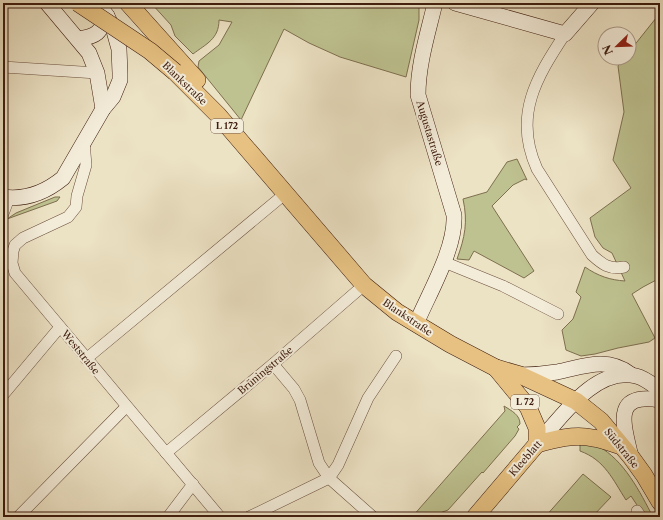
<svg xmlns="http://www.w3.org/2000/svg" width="663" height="520" font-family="'Libre Caslon Text',serif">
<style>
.green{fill:#bec290;stroke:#7e6f4f}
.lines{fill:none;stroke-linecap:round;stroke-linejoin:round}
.street-casing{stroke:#6a4e3c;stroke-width:12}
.secondary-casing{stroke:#3e1c0e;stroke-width:16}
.primary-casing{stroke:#3e1c0e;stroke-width:18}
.street{stroke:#f3ecd9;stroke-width:11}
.secondary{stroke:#f3ecd9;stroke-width:15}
.primary{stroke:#e6c182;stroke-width:17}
.primary-bridge-casing{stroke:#3e1c0e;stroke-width:18;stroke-linecap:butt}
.primary-bridge{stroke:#e6c182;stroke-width:17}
.labels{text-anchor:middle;stroke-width:4;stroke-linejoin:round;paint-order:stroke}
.shield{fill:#f3ecd9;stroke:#745a4b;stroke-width:1}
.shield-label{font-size:9px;font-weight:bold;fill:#3e1c0e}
.street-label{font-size:10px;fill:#3e1c0e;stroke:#f3ecd9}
</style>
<rect width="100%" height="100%" fill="#ece2c4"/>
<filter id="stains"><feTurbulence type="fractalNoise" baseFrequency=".005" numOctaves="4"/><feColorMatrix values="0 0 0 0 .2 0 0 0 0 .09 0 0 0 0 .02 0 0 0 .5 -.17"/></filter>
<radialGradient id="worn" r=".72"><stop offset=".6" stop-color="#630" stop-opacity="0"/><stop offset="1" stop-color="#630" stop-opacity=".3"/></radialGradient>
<g class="green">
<path d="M 151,3 L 419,3 L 419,20 L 406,77 L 340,57 L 309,43 L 284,29 L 241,120 L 198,67 L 199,61 L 219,45 L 232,22 L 219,20 C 219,39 206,44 193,54 L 175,36 L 171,25 Z"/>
<path d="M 660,13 L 660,278 L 643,287 L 632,294 L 655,338 L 649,342 L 618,348 L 595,354 L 581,356 L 566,350 L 562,330 L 573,319 L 581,297 L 576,292 L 585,267 C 598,276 610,280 625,281 L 612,253 L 603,248 L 595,237 L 590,218 L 631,188 L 613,160 L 624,112 L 618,66 L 624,58 L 629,58 L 629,52 Z"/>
<path d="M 517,159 L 527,180 L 525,179 L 513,185 L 492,206 L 534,271 L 524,278 L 474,251 L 469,260 L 457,259 C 465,237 468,222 463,199 L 487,192 L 507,162 Z"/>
<polygon points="55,197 60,197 57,201 7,219 16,213"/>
<path d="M 504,406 C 512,411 520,415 520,424 L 517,427 L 519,429 L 515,436 L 483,473 L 482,472 L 448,510 L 429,517 L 412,517 L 505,411 Z"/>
<path d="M 580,441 C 586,442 593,443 598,446 C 624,460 640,492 653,517 L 645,517 L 631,496 L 626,500 C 613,480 605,460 580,451 Z"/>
<polygon points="583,474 611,497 592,517 545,517"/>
</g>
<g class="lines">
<defs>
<g id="street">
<path d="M 565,34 C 536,78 513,116 537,169 L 592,255 C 602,264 609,270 624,267"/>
<polyline points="3,67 97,73"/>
<polyline points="84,142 86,165 77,196 76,207 68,217 23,238 15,245 13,251 12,263 15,273 220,517"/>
<polyline points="3,214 9,198"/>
<polyline points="444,262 503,286 558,314"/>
<polyline points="86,359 286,193"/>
<polyline points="273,364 294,389 300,400 319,463 329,478 373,517"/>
<polyline points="3,395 60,327"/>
<polyline points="166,453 273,364 364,285"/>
<polyline points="637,511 641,517"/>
<polyline points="18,517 126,407"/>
<polyline points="168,517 193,484"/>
<polyline points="249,517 329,478 338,465 368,398 396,356"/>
</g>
<g id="secondary">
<polyline points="47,3 89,53 97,73 103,109"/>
<polyline points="455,3 565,34 592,3"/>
<path d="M 79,39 C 97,36 100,33 107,16"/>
<path d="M 3,197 C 25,200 46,192 63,178 L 103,109 L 113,97 L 120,80 L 120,73 L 119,49 L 114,31 L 107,16 L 98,3"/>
<path d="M 416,324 C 429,293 456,248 454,215 L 418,95 C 418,64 428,33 435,3"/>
<path d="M 520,375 C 532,375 545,374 557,372 C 583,367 606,356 630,374"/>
<path d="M 537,444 C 561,418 595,366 636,376 C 645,378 653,385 660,390"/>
<path d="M 631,457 C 624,425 611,392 660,400"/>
</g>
<g id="primary">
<polyline points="128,3 197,80"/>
<polyline points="175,72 218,115 364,285 397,312 450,344 496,368 520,375 576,401 601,421 631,457 644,475 660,502"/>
<polyline points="496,368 528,407 537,428 537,444"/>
<path d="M 537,444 C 555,439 574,434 593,438 C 602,439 612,443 621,446"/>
<polyline points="475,517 537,444"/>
</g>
</defs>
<use href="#street" class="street-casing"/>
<use href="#secondary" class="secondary-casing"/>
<use href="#primary" class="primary-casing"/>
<use href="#street" class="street"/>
<use href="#secondary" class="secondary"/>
<use href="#primary" class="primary"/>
<defs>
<polyline id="primary-bridge" points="78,3 150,51 175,72"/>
</defs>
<use href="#primary-bridge" class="primary-bridge-casing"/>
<use href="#primary-bridge" class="primary-bridge"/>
</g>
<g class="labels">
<g class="shield">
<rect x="211" y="119" width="32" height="14" rx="3"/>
<rect x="511" y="395" width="28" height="14" rx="3"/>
</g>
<g class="shield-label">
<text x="227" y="129">L 172</text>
<text x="525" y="405">L 72</text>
</g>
<g class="street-label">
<text transform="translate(185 83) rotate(44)" y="4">Blankstraße</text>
<text transform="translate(430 133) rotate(73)" y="4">Augustastraße</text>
<text transform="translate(408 317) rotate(34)" y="4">Blankstraße</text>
<text transform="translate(81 352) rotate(51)" y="4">Weststraße</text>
<text transform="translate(265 370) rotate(-40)" y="4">Brüningstraße</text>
<text transform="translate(622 448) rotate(51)" y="4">Südstraße</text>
<text transform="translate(525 458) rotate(-49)" y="4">Kleeblatt</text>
</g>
</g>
<rect width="663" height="520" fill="none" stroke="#ece2c4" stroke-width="16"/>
<rect x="4" y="4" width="655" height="512" fill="none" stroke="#3e1c0e" stroke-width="2"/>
<rect x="8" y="8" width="647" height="504" fill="none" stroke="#3e1c0e"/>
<g transform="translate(617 46) rotate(247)"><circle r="19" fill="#f3ecd9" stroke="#ab9988"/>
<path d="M0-3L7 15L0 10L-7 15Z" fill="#8f2418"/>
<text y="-6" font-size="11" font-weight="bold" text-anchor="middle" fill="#3e1c0e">N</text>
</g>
<rect width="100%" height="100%" filter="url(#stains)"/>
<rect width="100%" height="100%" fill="url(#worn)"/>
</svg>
